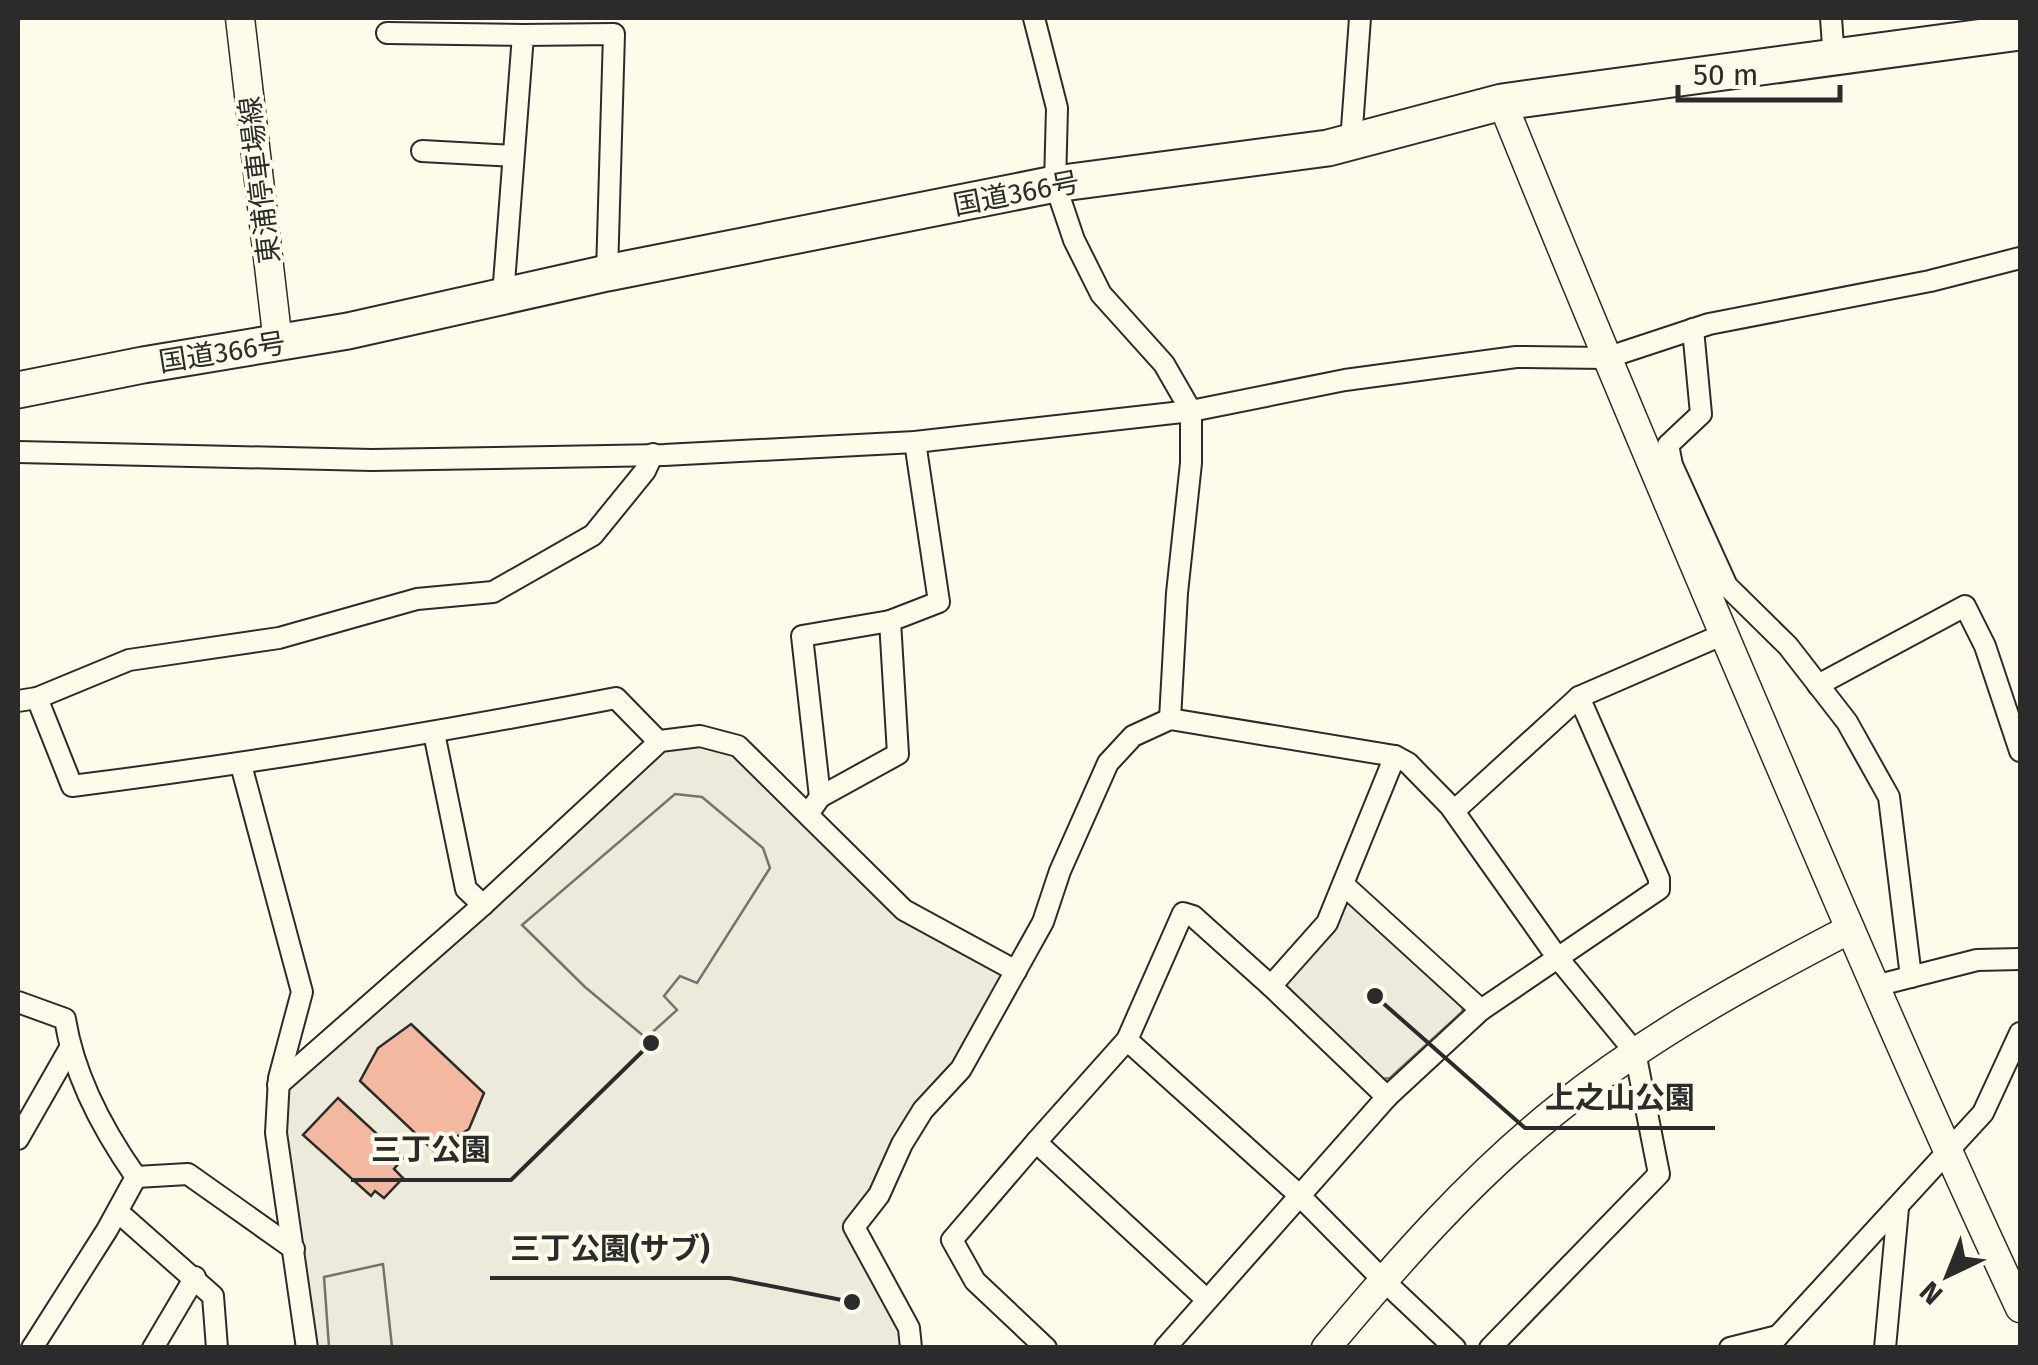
<svg xmlns="http://www.w3.org/2000/svg" width="2038" height="1365" font-family="'Fira Sans','Noto Sans JP',sans-serif">
<style>
.green{fill:#ecebdb;stroke:#74746e;stroke-width:2.5}
.parking{fill:#eceadb;stroke:#74746e;stroke-width:2.5}
.building{fill:#f2b8a0;stroke:#2b2b2b;stroke-width:2.5}
.lines{fill:none;stroke-linecap:round;stroke-linejoin:round}
.street-casing{stroke:#2b2b2b;stroke-width:24}
.secondary-casing{stroke:#2b2b2b;stroke-width:31}
.highway-casing{stroke:#2b2b2b;stroke-width:39}
.street{stroke:#fdfbea;stroke-width:20}
.secondary{stroke:#fdfbea;stroke-width:28}
.highway{stroke:#fdfbea;stroke-width:35}
.labels{text-anchor:middle;stroke-width:8;stroke-linejoin:round;paint-order:stroke}
.street-label{font-size:28px;fill:#2b2b2b;stroke:#fdfbea}
.leader{fill:none;stroke:#2b2b2b;stroke-width:4}
.callout-dot{fill:#2b2b2b;stroke:#fdfbea;stroke-width:4}
.callout-label{font-size:30px;text-anchor:middle;font-weight:bold;fill:#2b2b2b;stroke:#fdfbea;stroke-width:8;stroke-linejoin:round;paint-order:stroke}
</style>
<rect width="100%" height="100%" fill="#fdfbea"/>
<g class="green">
<polygon points="659,742 738,746 904,910 1016,971 854,1227 911,1347 307,1347 278,1085"/>
<polygon points="1344,903 1353,905 1464,1004 1462,1012 1390,1078 1382,1079 1287,988 1287,978 1333,932"/>
</g>
<g class="parking">
<polygon points="675,794 702,797 763,848 770,868 697,983 680,976 664,996 677,1010 646,1038 585,987 522,925"/>
<polygon points="383,1264 392,1347 329,1347 324,1277"/>
</g>
<g class="building">
<polygon points="411,1024 484,1093 469,1129 434,1151 360,1081 378,1048"/>
<polygon points="338,1098 403,1158 394,1169 403,1178 384,1198 375,1191 371,1196 303,1135"/>
</g>
<g class="lines">
<defs>
<g id="street">
<polyline points="1034,18 1057,108 1055,184 1074,240 1101,294 1164,364 1191,411 1191,463 1177,593 1170,719"/>
<polyline points="1831,18 1834,60"/>
<polyline points="387,33 523,35"/>
<polyline points="1351,142 1360,18"/>
<polyline points="422,151 513,156"/>
<polyline points="503,296 523,35 614,34 607,273"/>
<polyline points="1693,329 1701,414 1668,445 1672,465 1727,586 1788,646 1847,722 1889,797 1911,977"/>
<polyline points="18,452 372,460 664,455 915,442 1191,411 1345,380 1516,357 1606,358 1709,324 1930,281 2020,258"/>
<polyline points="1818,685 1965,606 1985,646 2020,751"/>
<path d="M 37,698 L 72,786 C 255,763 435,733 616,698 L 659,742"/>
<polyline points="18,701 37,698 129,660 279,638 417,599 493,592 593,535 645,471 653,454"/>
<polyline points="434,733 466,889 483,905"/>
<polyline points="241,765 302,992 279,1078 276,1133 307,1348"/>
<polyline points="820,797 802,636 890,621"/>
<polyline points="1454,811 1579,697 1724,634"/>
<polyline points="808,814 820,797 898,754 890,621 939,602 915,442"/>
<polyline points="1344,885 1481,1010"/>
<polyline points="1271,986 1327,923 1395,756"/>
<polyline points="1875,986 1977,960 2020,959"/>
<path d="M 18,1002 L 65,1019 C 74,1076 103,1130 136,1177"/>
<polyline points="1127,1040 1298,1194 1383,1280 1455,1348"/>
<polyline points="278,1085 483,905 660,741 700,736 738,746 904,910 1016,971"/>
<polyline points="18,1139 70,1048"/>
<polyline points="1036,1142 952,1240 975,1281 1046,1348"/>
<polyline points="136,1177 188,1174 294,1249"/>
<polyline points="118,1212 213,1296 217,1348"/>
<polyline points="1206,1299 1036,1142 1127,1040 1183,913 1193,916 1271,986 1387,1097"/>
<polyline points="32,1348 107,1230 136,1177"/>
<polyline points="153,1348 195,1277"/>
<polyline points="911,1348 909,1328 854,1227 879,1195 902,1144 923,1110 961,1069 1043,922 1060,871 1108,763 1133,736 1170,719 1395,756 1408,763 1450,806 1557,957 1635,1052 1659,1174 1490,1348"/>
<polyline points="1165,1348 1387,1097 1481,1010 1659,889 1659,879 1579,697"/>
<polyline points="1730,1348 1778,1336"/>
<polyline points="1767,1348 1983,1113 2020,1033"/>
<polyline points="1885,1348 1898,1208"/>
</g>
<g id="secondary">
<polyline points="240,18 278,343"/>
<path d="M 1502,102 C 1583,302 1667,501 1752,700 C 1839,904 1926,1107 2020,1308"/>
<path d="M 1326,1348 C 1397,1263 1472,1177 1559,1108 C 1649,1036 1748,982 1850,929"/>
</g>
<polyline id="highway" points="18,390 143,365 348,331 607,273 1055,184 1328,148 1502,102 2020,32"/>
</defs>
<use href="#street" class="street-casing"/>
<use href="#secondary" class="secondary-casing"/>
<use href="#highway" class="highway-casing"/>
<use href="#street" class="street"/>
<use href="#secondary" class="secondary"/>
<use href="#highway" class="highway"/>
</g>
<g class="labels">
<g class="street-label">
<text transform="translate(259 180) rotate(-97)" y="10">東浦停車場線</text>
<text transform="translate(1016 193) rotate(-11)" y="10">国道366号</text>
<text transform="translate(222 352) rotate(-9)" y="10">国道366号</text>
</g>
</g>
<path class="leader" d="M1375 996L1525 1128H1715M651 1043L511 1180H351M852 1302L730 1278H490"/>
<g class="callout-dot">
<circle cx="1375" cy="996" r="10"/>
<circle cx="651" cy="1043" r="10"/>
<circle cx="852" cy="1302" r="10"/>
</g>
<g class="callout-label">
<text x="1620" y="1108">上之山公園</text>
<text x="431" y="1160">三丁公園</text>
<text x="610" y="1259">三丁公園(サブ)</text>
</g>
<rect width="2038" height="1365" fill="none" stroke="#2b2b2b" stroke-width="40"/>
<g transform="translate(1948 1275) rotate(223)" stroke="#fdfbea" stroke-width="8" paint-order="stroke">
<path d="M0-8L18 38L0 25L-18 38Z" fill="#2b2b2b"/>
<text y="-15" font-size="28" font-weight="bold" text-anchor="middle" fill="#2b2b2b">N</text>
</g>
<path d="M1678 85v15h162v-15" fill="none" stroke="#2b2b2b" stroke-width="5"/>
<text x="1693" y="85" font-size="30" fill="#2b2b2b" stroke="#fdfbea" stroke-width="8" paint-order="stroke">50 m</text>
</svg>
